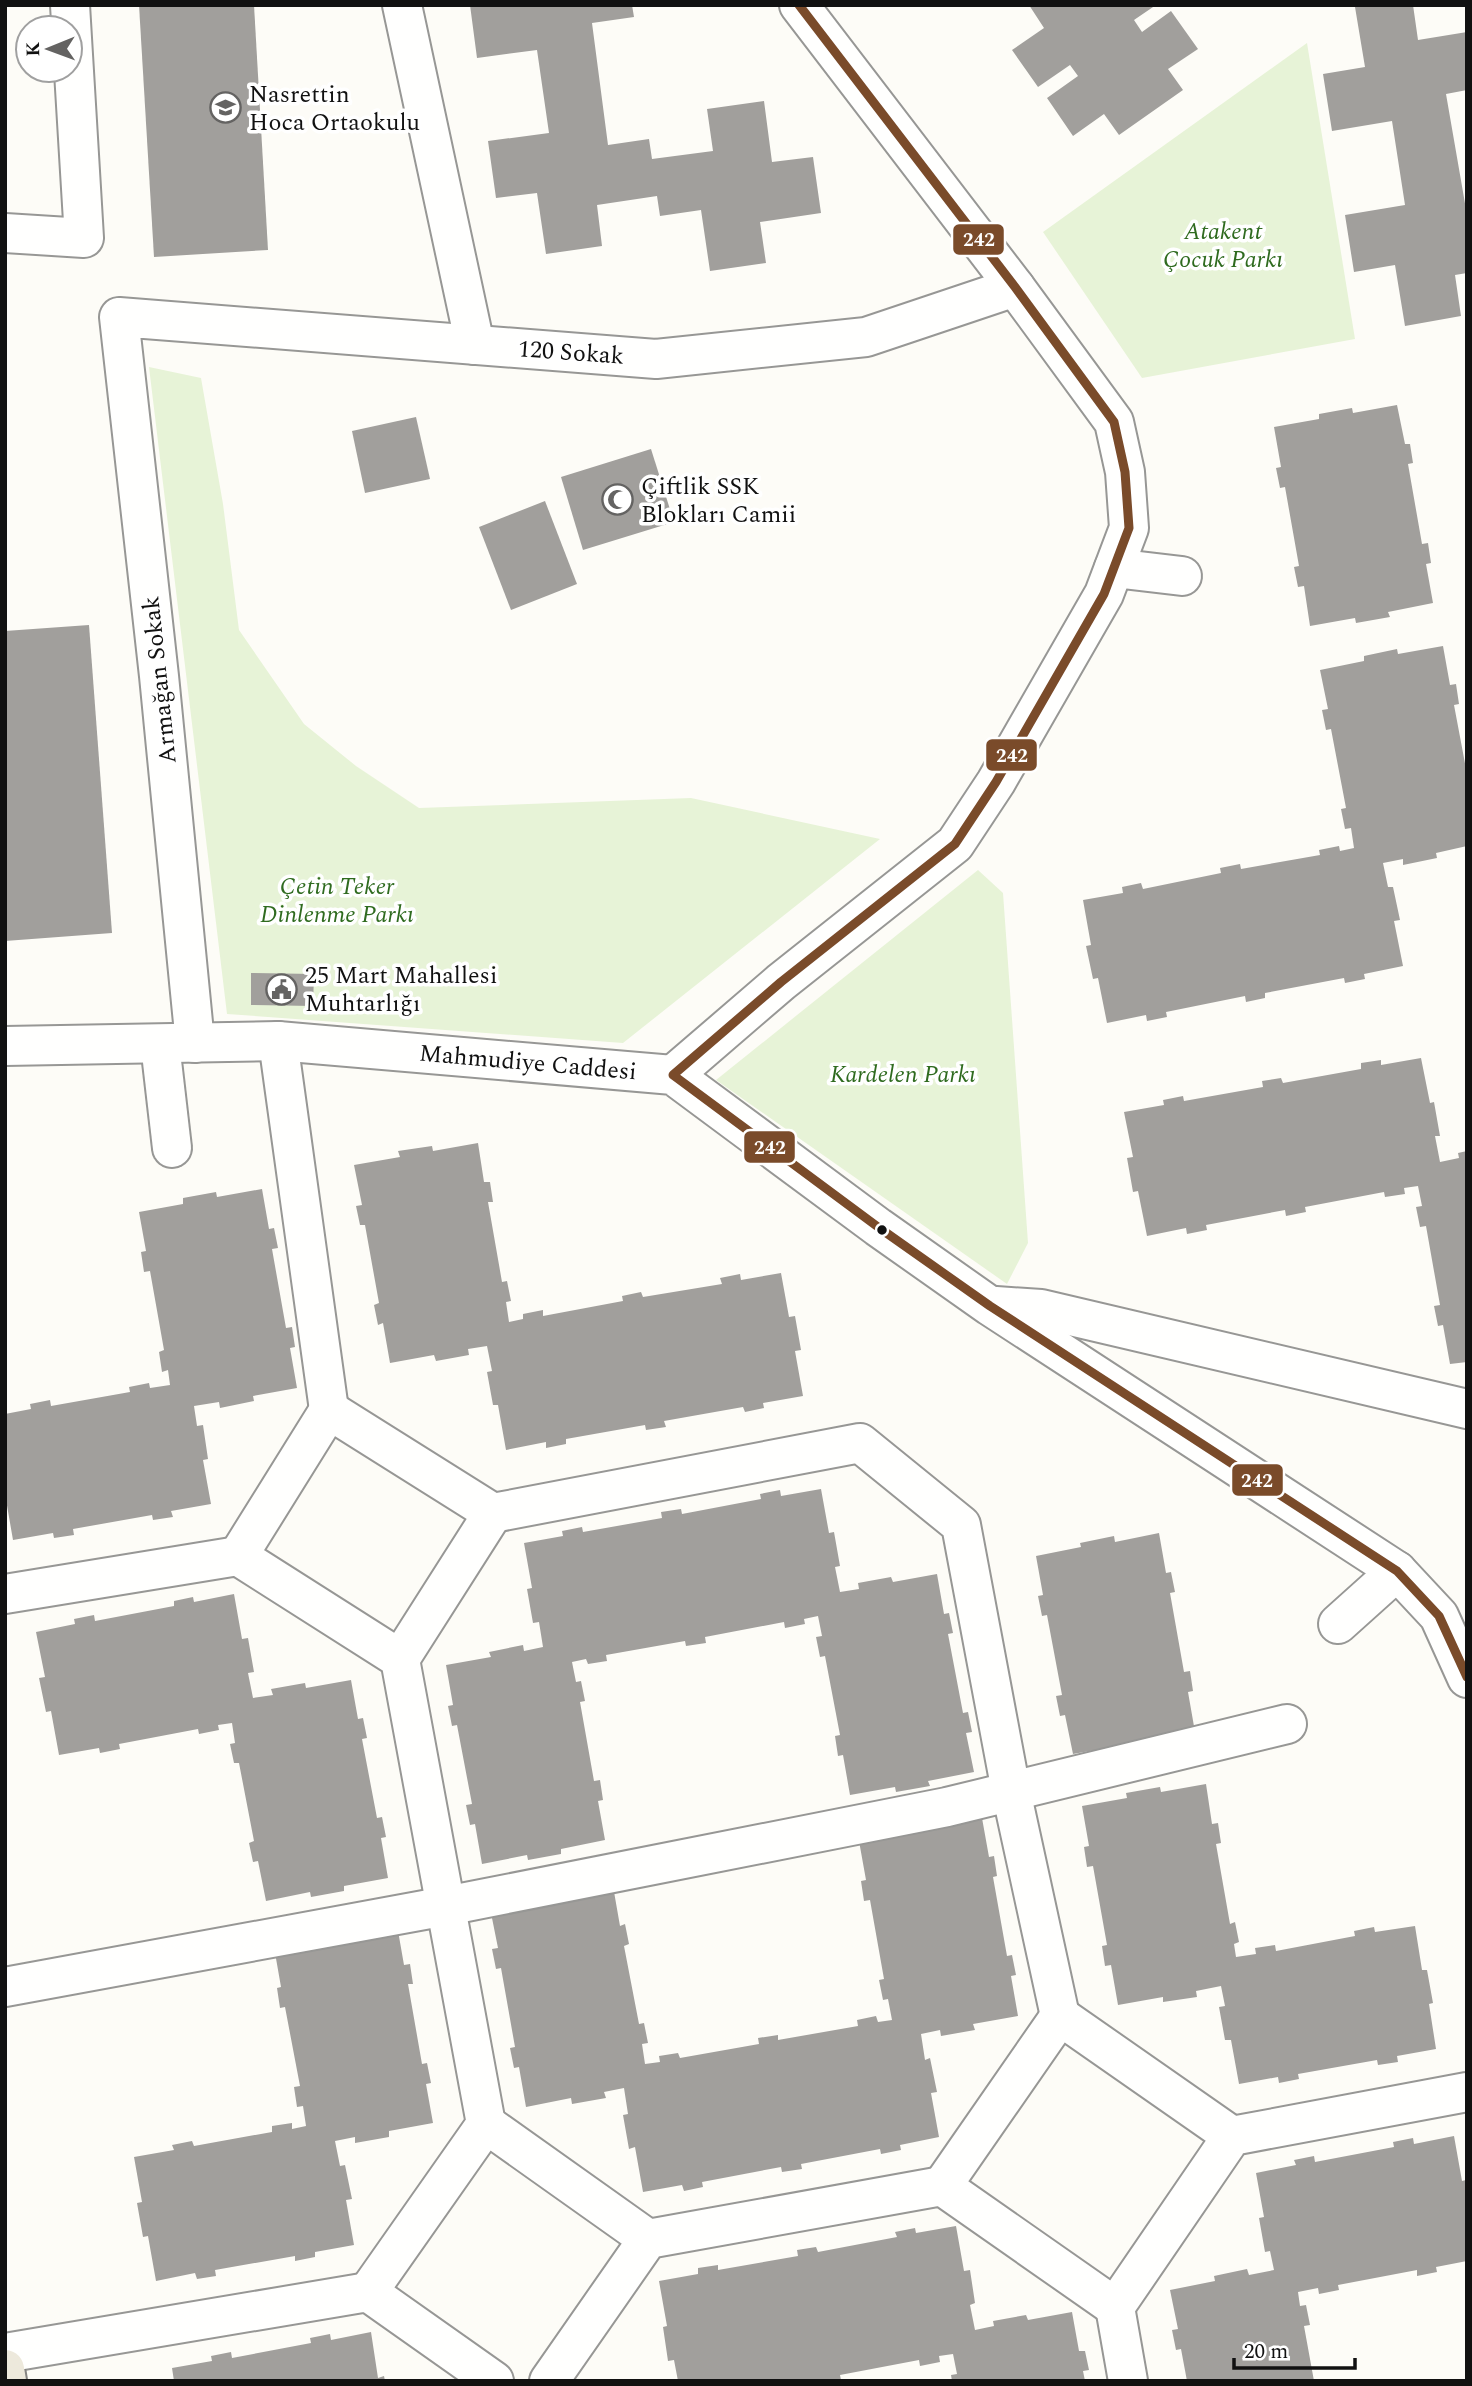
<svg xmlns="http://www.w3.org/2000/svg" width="1472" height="2386" font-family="Spectral,serif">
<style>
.green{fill:#e7f3d7}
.building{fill:#a19f9c}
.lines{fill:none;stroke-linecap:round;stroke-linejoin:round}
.minor-casing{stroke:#979795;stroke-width:42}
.major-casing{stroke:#858482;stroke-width:42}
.minor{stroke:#fffffe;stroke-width:38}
.major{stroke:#ede9dc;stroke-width:38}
.bus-1-casing{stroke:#fff;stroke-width:14}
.bus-1{stroke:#7a4b2a;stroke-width:9}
.bus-dot{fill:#111;stroke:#fff;stroke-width:2.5}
.labels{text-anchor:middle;stroke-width:7;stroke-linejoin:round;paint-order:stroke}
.poi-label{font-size:24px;fill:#111;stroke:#fff;text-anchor:start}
.park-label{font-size:24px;font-style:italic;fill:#2f6b1f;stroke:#fff}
.street-label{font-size:24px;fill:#111;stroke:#fff}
.line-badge{stroke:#fff;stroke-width:2.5}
.badge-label{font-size:19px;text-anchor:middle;font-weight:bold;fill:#fff}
</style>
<rect width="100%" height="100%" fill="#fdfcf7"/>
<g class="green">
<polygon points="1307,43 1355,339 1142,378 1043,232"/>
<polygon points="149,367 201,378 223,504 239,630 304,724 356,766 419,808 691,798 880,839 623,1043 227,1014"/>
<polygon points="978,870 1003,893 1028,1243 1007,1284 716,1080"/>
</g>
<g class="building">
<polygon points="139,5 254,5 268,250 154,257"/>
<polygon points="470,5 632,5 634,17 592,23 608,145 649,139 652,159 713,151 707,109 764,101 772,162 813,157 821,213 760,222 766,263 710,271 701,210 660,216 657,196 597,205 602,246 546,254 537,193 496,198 488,141 549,133 537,50 477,58"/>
<polygon points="1029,5 1156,5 1134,20 1142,32 1171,11 1198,49 1168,69 1183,90 1119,135 1104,114 1073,136 1047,98 1078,76 1070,65 1038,87 1012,50 1044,28"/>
<polygon points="1364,5 1413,5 1418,40 1467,32 1467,90 1446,94 1467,215 1467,273 1455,275 1461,316 1405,326 1395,265 1354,272 1345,215 1405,205 1392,121 1332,131 1323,74 1365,67 1355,7"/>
<polygon points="1397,405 1405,444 1410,444 1413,463 1408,464 1422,544 1428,543 1431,563 1426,564 1433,603 1388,612 1390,617 1356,623 1355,618 1310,626 1304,586 1298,587 1294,567 1299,566 1285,487 1280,488 1276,468 1281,467 1274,427 1319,419 1319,414 1352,408 1353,413"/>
<polygon points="416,417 430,479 365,493 352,431"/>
<polygon points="651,449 674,522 583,550 561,477"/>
<polygon points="545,501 577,584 511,610 479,527"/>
<polygon points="89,625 112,933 5,941 5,631"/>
<polygon points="1443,646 1450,685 1456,684 1459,704 1454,705 1467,774 1467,846 1436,853 1437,858 1403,865 1403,859 1383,863 1388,887 1393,887 1400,920 1394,921 1403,966 1364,974 1365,979 1345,983 1344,978 1265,993 1265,998 1246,1002 1245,996 1166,1012 1167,1017 1147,1021 1146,1015 1107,1023 1098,978 1093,979 1086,946 1091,945 1083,900 1123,893 1122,887 1141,883 1143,889 1221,873 1220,868 1240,864 1241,869 1320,855 1319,850 1339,846 1340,851 1354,848 1351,828 1345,829 1341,809 1346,808 1331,729 1326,730 1322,710 1328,709 1320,670 1364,661 1364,656 1397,649 1398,654"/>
<polygon points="251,973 314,974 313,1006 251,1005"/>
<polygon points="1421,1058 1430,1103 1434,1102 1440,1136 1435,1136 1440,1162 1459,1158 1458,1153 1467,1151 1467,1362 1450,1364 1443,1325 1438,1326 1434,1306 1440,1305 1426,1226 1420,1227 1416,1207 1422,1206 1418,1186 1404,1188 1405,1194 1385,1197 1384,1192 1305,1207 1306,1212 1286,1216 1285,1210 1206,1225 1207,1230 1187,1234 1186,1228 1147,1236 1138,1191 1133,1192 1127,1158 1133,1157 1124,1112 1164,1105 1163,1100 1183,1096 1184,1101 1263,1087 1262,1081 1281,1078 1283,1083 1361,1069 1361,1063 1381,1060 1381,1065"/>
<polygon points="478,1143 484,1182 490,1182 493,1202 488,1202 502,1282 507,1281 511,1301 506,1302 509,1322 523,1319 523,1314 543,1310 543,1316 623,1301 622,1296 641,1292 643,1297 722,1284 720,1278 740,1274 741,1280 781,1273 789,1317 795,1316 801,1350 795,1351 803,1396 763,1403 764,1408 745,1412 743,1407 664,1421 666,1427 646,1430 645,1425 566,1439 566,1444 546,1448 546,1442 506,1450 498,1405 493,1405 487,1372 492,1371 487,1346 468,1349 469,1355 436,1361 434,1355 390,1363 383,1323 378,1325 374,1305 379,1303 365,1225 360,1225 356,1206 362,1205 354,1165 400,1157 398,1151 432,1146 433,1151"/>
<polygon points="262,1189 269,1229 274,1228 278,1248 272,1249 286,1328 292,1327 295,1347 290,1348 297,1388 253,1396 254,1401 220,1408 219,1402 194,1406 197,1426 203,1425 208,1459 203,1460 211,1504 171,1511 173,1517 153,1520 152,1515 73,1529 74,1535 54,1538 53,1533 13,1540 5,1494 5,1414 31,1409 30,1404 50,1400 51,1406 130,1392 129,1387 149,1383 150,1388 170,1385 168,1370 162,1372 159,1352 164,1350 150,1271 144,1272 141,1252 146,1251 139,1212 183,1204 183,1198 216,1192 217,1197"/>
<polygon points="821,1489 829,1533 834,1532 840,1566 835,1567 840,1592 859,1589 858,1583 891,1577 893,1582 937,1574 944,1614 949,1613 953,1633 948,1634 963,1713 968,1712 972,1732 966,1733 974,1772 928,1781 930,1786 896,1792 895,1787 850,1795 843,1755 838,1756 835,1736 840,1735 825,1656 820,1657 816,1637 822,1636 818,1616 804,1619 805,1624 785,1628 784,1622 705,1637 706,1643 686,1646 685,1641 606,1655 607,1661 588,1664 586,1659 572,1662 576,1682 581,1681 585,1701 580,1702 594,1781 600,1780 603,1800 598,1801 605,1840 561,1849 561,1854 528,1860 527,1855 482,1864 475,1824 470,1825 466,1805 472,1804 457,1725 452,1726 448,1706 453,1705 446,1665 491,1657 489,1652 523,1645 524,1651 543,1647 539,1622 533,1623 527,1589 532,1588 524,1543 563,1536 562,1531 582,1527 583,1532 662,1518 661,1512 681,1509 682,1514 761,1499 760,1494 780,1490 781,1496"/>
<polygon points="1159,1533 1166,1573 1171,1572 1175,1592 1170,1593 1184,1672 1190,1671 1193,1691 1188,1692 1195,1732 1073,1754 1065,1715 1060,1716 1056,1696 1062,1695 1047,1615 1042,1616 1038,1596 1043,1595 1036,1556 1081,1547 1080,1543 1114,1536 1115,1542"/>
<polygon points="234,1594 242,1639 248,1638 254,1672 248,1673 253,1698 273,1695 271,1689 305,1683 306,1688 351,1680 358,1719 363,1718 367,1738 362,1739 377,1818 382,1817 386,1837 381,1838 388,1878 344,1886 344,1891 311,1897 310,1892 266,1901 258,1861 253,1862 249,1843 254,1841 239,1763 234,1763 230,1744 235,1743 232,1723 218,1725 219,1730 199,1734 198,1729 119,1744 120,1749 100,1753 99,1748 59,1755 51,1711 46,1712 39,1678 45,1677 36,1632 75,1624 74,1619 94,1615 95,1621 174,1606 174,1601 193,1597 194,1602"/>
<polygon points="1206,1784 1212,1824 1218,1823 1221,1843 1216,1844 1230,1924 1235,1922 1239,1942 1234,1944 1236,1957 1256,1954 1255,1948 1275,1945 1276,1951 1355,1936 1354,1931 1374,1927 1375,1932 1415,1926 1422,1970 1427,1970 1433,2003 1429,2004 1436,2049 1397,2056 1398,2062 1378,2065 1377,2060 1298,2074 1299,2079 1279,2083 1278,2077 1239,2084 1231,2040 1225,2040 1219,2007 1225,2006 1221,1986 1196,1991 1197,1997 1163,2002 1163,1997 1118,2005 1111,1965 1105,1966 1102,1946 1107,1945 1093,1866 1087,1867 1084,1847 1089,1846 1082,1806 1127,1798 1126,1793 1160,1787 1161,1792"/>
<polygon points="982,1818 989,1857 994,1856 997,1876 993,1877 1007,1956 1012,1955 1016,1975 1011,1976 1018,2016 973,2024 975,2030 941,2036 940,2030 921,2034 925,2060 930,2058 937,2092 931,2093 939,2137 900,2145 901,2150 881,2154 880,2149 801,2164 802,2169 782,2172 781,2167 702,2182 703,2187 684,2191 682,2185 643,2192 635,2147 629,2149 623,2115 628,2114 624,2088 604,2092 606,2098 572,2104 571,2098 526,2107 519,2067 514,2068 510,2048 515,2047 501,1968 496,1969 492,1949 498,1948 490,1908 613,1886 620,1926 625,1924 629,1944 624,1946 639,2024 644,2023 648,2043 642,2044 645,2064 660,2062 659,2056 678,2053 680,2058 759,2044 758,2038 778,2035 778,2040 858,2026 857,2020 876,2016 878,2022 892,2020 888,1999 883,2000 879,1980 884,1979 870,1900 864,1901 861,1881 866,1880 859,1841"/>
<polygon points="397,1925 404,1965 410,1964 413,1984 408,1984 422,2064 427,2063 431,2083 426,2084 433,2123 389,2131 389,2137 355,2143 355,2137 335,2141 340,2166 345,2165 352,2199 346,2200 354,2245 315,2252 315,2257 295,2261 295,2256 215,2270 216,2276 197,2279 195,2273 156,2281 148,2236 143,2237 137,2203 142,2202 134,2157 174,2150 172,2145 192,2141 194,2146 272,2132 272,2126 292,2123 292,2129 306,2126 303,2106 297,2107 294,2087 300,2086 285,2007 280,2008 277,1988 281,1987 274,1947"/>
<polygon points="1454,2136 1462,2181 1466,2180 1467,2182 1467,2261 1436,2267 1437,2272 1417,2276 1417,2270 1338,2285 1339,2290 1319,2294 1318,2288 1298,2292 1300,2306 1306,2305 1310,2325 1304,2326 1314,2381 1187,2381 1181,2349 1176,2350 1172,2330 1178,2329 1170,2290 1215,2281 1214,2276 1247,2269 1249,2275 1274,2270 1270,2251 1265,2252 1259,2218 1264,2217 1256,2173 1296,2165 1294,2160 1314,2156 1315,2162 1394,2147 1393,2142 1413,2138 1414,2144"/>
<polygon points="956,2226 964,2271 970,2270 975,2303 970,2305 975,2330 994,2326 993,2321 1026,2315 1028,2320 1072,2312 1079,2351 1085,2351 1089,2370 1083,2371 1085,2381 952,2381 951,2375 957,2374 953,2354 939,2356 940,2362 920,2366 919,2360 840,2375 841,2380 839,2381 821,2381 820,2379 809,2381 678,2381 674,2360 668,2361 663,2327 667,2326 659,2281 698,2274 698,2268 718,2265 718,2270 798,2256 797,2250 816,2247 818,2252 897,2237 895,2232 915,2228 916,2233"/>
<polygon points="371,2332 378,2378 384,2376 385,2381 174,2381 172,2368 212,2361 211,2356 231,2352 232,2358 311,2343 310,2338 330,2334 331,2340"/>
</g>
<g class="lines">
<defs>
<g id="minor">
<polyline points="402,5 475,345"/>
<polyline points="5,233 84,238 70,5"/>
<polyline points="1114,568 1182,576"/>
<polyline points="278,1041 329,1410"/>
<polyline points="195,1043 159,676 119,317 656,359 866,337 1015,287"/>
<polyline points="160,1044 172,1148"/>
<polyline points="5,1046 278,1041 673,1075 878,1227 990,1306 1397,1571 1439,1616 1467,1678"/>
<polyline points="673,1075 781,982 955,844 996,782 1104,594 1129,528 1125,472 1114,422 1015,287 799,5"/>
<polyline points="996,1306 1041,1309 1467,1409"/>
<polyline points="238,1556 329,1410 493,1513 860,1443 961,1525 1011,1791 1060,2016"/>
<polyline points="5,1594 238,1556 400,1659 486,2124 368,2292"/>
<polyline points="1338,1624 1397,1571"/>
<polyline points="400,1659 493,1513"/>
<polyline points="5,1987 446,1906 947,1807 1287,1724"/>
<polyline points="486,2124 648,2239"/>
<polyline points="942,2186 1060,2016 1232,2136"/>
<polyline points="1115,2307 1128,2381"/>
<polyline points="5,2353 368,2292 494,2381"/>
<polyline points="549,2381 648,2239 942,2186 1115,2307 1232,2136 1467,2092"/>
</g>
<polyline id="major" points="5,2369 7,2381"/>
</defs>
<use href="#minor" class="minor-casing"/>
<use href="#major" class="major-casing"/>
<use href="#minor" class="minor"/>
<use href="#major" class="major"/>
<defs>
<polyline id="bus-1" points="799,5 1015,287 1114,422 1125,472 1129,528 1104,594 996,782 955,844 781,982 673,1075 878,1227 990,1306 1397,1571 1439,1616 1467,1677"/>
</defs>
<use href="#bus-1" class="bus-1-casing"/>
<use href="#bus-1" class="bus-1"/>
</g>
<defs>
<symbol id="school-ring" viewBox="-11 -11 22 22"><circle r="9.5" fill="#fff" stroke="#646362" stroke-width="1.5"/><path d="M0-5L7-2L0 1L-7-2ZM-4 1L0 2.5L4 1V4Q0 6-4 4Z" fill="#646362"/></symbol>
<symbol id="mosque-ring" viewBox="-11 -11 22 22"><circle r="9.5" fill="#fff" stroke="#646362" stroke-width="1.5"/><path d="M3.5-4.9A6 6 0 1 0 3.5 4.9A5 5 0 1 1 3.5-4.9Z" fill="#646362"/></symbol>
<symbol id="civic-ring" viewBox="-11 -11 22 22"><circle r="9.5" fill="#fff" stroke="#646362" stroke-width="1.5"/><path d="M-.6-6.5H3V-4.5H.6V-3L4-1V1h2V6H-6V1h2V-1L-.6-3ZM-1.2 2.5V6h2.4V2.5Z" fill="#646362"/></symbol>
</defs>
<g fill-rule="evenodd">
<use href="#school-ring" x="208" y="90" width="35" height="35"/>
<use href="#mosque-ring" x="600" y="482" width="35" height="35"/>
<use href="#civic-ring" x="264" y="972" width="35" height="35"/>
</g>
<circle class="bus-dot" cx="882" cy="1230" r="6"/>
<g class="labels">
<g class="poi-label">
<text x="249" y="102">Nasrettin<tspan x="249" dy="28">Hoca Ortaokulu</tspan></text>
<text x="641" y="494">Çiftlik SSK<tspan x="641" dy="28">Blokları Camii</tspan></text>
<text x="305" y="983">25 Mart Mahallesi<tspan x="305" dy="28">Muhtarlığı</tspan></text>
</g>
<g class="park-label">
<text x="1223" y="239">Atakent<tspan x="1223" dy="28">Çocuk Parkı</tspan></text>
<text x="337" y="894">Çetin Teker<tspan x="337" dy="28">Dinlenme Parkı</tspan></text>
<text x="903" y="1082">Kardelen Parkı</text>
</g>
<g class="street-label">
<text transform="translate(571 352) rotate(4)" y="8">120 Sokak</text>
<text transform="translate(159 680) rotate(-96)" y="8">Armağan Sokak</text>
<text transform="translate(528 1062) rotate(5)" y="8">Mahmudiye Caddesi</text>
</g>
</g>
<g class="line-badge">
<rect x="952" y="223" width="53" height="33" rx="7" fill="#7a4b2a"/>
<rect x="985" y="738" width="53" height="34" rx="7" fill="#7a4b2a"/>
<rect x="743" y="1130" width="53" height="34" rx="7" fill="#7a4b2a"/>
<rect x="1231" y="1463" width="53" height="34" rx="7" fill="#7a4b2a"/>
</g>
<g class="badge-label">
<text x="979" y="246">242</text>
<text x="1012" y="762">242</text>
<text x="770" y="1154">242</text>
<text x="1257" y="1487">242</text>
</g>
<rect width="1472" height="2386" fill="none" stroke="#111111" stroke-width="14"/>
<g transform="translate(49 49) rotate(269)"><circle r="33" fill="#ffffff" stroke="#a0a0a0" stroke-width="2"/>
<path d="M0-5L12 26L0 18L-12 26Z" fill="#646362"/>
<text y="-10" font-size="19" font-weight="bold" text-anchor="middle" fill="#111111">K</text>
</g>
<path d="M1234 2358v10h121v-10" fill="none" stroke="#111111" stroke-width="3.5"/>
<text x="1244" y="2358" font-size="21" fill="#111111" stroke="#ffffff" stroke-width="5" paint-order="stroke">20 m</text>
</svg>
